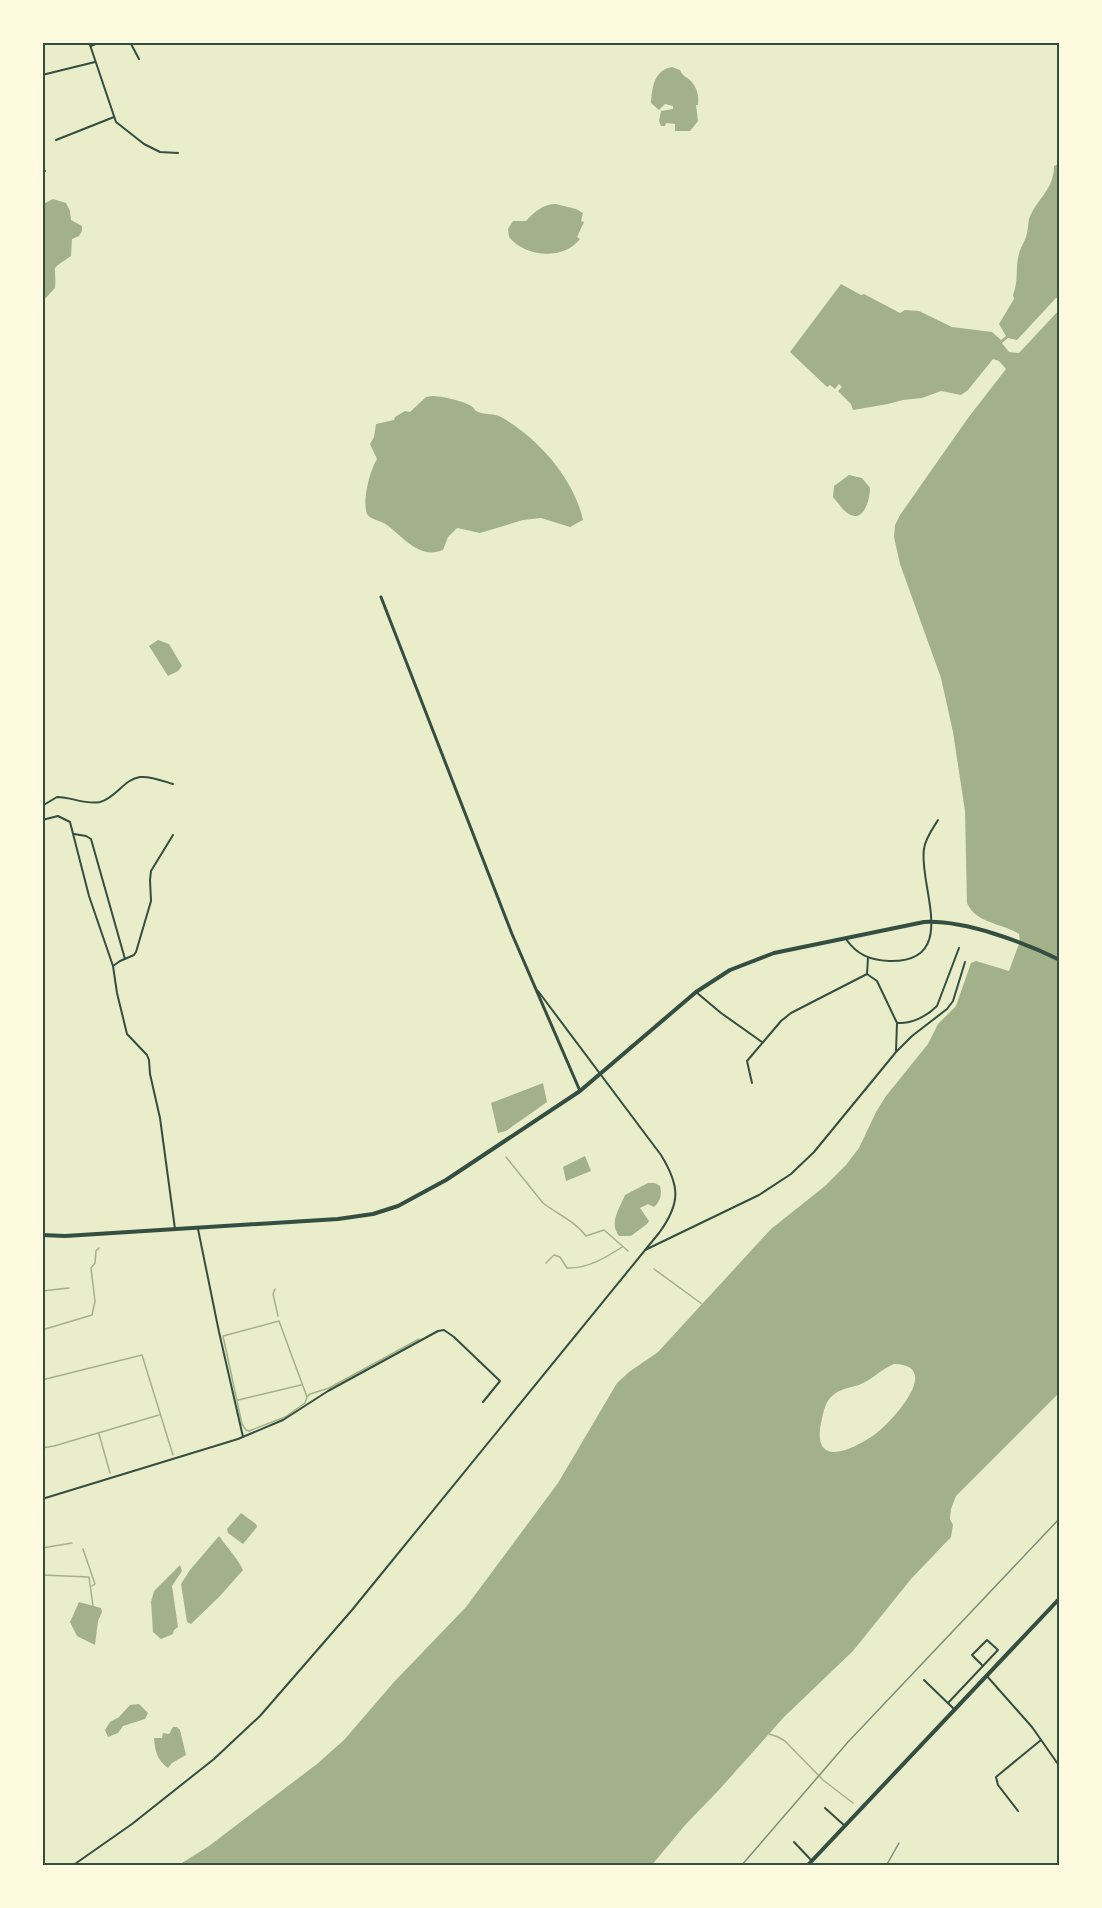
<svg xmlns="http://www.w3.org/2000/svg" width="1102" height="1908" font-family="Lora,serif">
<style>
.water{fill:#a3b18a;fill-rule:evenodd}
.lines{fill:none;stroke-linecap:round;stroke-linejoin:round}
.stream{stroke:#a3b18a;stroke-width:1.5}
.minor{stroke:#344e41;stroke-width:2}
.tertiary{stroke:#344e41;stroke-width:3}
.primary{stroke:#344e41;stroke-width:4}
.rail{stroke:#7c8e77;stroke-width:1.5}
.neatline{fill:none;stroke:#344e41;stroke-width:2}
</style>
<rect width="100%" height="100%" fill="#e9edc9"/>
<g class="water">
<path d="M 672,67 L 680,70 C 683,77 686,76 691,81 C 697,88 699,95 698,105 L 696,105 L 698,121 L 690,131 L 675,131 L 675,124 L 666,123 L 665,126 L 661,126 L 659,121 L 661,111 L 673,109 L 673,106 L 665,104 L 659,110 L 651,103 C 652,88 654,70 672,67 Z"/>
<path d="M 1060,163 L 1060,298 L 1056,298 L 1017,340 L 1008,338 L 1002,343 L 1009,352 L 1019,353 L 1060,309 L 1060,1392 L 956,1496 L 951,1509 L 950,1519 L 953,1525 L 951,1537 L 911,1579 L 853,1651 L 784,1717 L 718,1791 L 686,1824 L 651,1866 L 177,1866 L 209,1846 L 317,1764 L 344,1740 L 394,1682 L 466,1607 L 558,1483 L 617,1383 L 629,1372 L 658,1352 L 771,1229 L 825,1186 L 846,1165 L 859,1148 L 876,1112 L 886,1096 L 928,1044 L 938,1024 L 956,1006 L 971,963 L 976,961 L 1009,971 L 1020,941 L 1019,934 C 1003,923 976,924 967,903 L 965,811 L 953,732 L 941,678 L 900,564 L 894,537 L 895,525 L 900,515 L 968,418 L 1006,369 L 999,361 L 993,359 L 968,390 L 961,395 L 941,391 L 922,398 L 903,400 L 888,404 L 853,410 L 851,404 L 838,391 L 842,387 L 839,384 L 835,389 L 830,385 L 827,387 L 790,352 L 841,284 L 861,295 L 864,294 L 900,313 L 905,310 L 919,311 L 952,327 L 992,332 L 1001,340 L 1006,336 L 999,324 L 1014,299 L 1013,295 C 1019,280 1015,267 1019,254 C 1020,248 1024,243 1026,237 C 1028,231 1028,224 1029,219 C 1037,198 1054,190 1054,166 ZM 894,1364 C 945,1365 890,1424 874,1435 C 852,1450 812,1469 821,1423 C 823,1415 824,1405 830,1398 C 838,1389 849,1388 859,1385 C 872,1380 881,1369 894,1364 Z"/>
<path d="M 53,199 L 66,203 L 70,211 L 71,220 L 82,226 L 82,231 L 79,236 L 72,239 L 71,256 C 48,272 57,263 55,288 L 42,302 L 42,208 L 45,203 Z"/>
<path d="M 556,204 L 576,209 L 583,213 L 581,221 L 584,222 L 577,237 L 580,239 C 563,261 525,257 509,237 L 508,229 L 513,221 L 526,221 C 534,212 543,204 556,204 Z"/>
<path d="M 432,396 C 441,396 464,401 471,406 C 477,410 472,409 478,412 C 486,415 494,413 501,417 C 537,437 574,478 583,520 L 570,527 L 541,518 L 523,520 L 480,533 L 457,528 L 448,537 L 443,550 C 420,560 403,537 387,525 C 382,521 369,519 367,514 C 362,501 370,470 377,459 L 370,444 L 374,437 L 376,424 L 394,420 L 395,417 L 405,411 L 410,412 L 426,397 Z"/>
<path d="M 849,475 L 862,478 L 870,488 C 870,500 863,526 846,512 C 841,508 837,501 833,497 L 834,486 Z"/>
<polygon points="158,640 169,644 182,666 178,671 168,676 149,646"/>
<polygon points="543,1083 547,1102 506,1131 498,1133 491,1103"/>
<polygon points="585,1156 591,1171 566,1181 563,1167"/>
<path d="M 648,1183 L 655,1183 L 660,1186 C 662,1193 661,1201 654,1207 L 648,1204 L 640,1208 L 649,1221 L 647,1224 L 631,1236 L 619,1236 C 609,1222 619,1210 625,1195 Z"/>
<polygon points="241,1513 256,1524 257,1527 243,1544 228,1533 227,1529"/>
<path d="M 219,1536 C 227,1548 237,1557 243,1570 L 220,1596 L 191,1624 L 187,1622 L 181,1584 L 190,1570 Z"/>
<polygon points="180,1565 182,1571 172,1586 178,1627 174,1630 173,1634 161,1639 153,1632 151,1602 154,1591"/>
<polygon points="79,1602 101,1608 102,1612 98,1621 95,1645 77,1636 70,1622"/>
<polygon points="139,1704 148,1713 145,1719 123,1726 118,1733 108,1737 105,1730 110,1722 119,1717 130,1705"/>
<path d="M 173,1727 L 177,1727 L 180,1730 L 186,1755 L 172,1763 L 168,1768 C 157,1760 155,1751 154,1738 L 162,1738 L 163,1733 L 169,1734 Z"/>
</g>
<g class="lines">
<g class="stream">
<path d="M 506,1157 L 543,1203 C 557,1214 576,1222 586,1236 L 604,1230 L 628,1251"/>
<path d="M 546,1263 L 554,1255 L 560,1257 L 567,1268 C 587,1269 607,1257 622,1247"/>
<polyline points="654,1269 702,1304"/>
<polyline points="275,1289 273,1294 278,1316"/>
<polyline points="42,1291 69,1288"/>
<polyline points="42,1330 92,1315 95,1301 91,1268 95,1263 96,1251 99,1248"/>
<polyline points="42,1380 142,1355 173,1455"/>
<polyline points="307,1397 279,1321 223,1336 242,1424 246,1430 249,1431 285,1417 305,1403 307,1397 310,1394 329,1388 419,1339"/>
<polyline points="238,1400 301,1385"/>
<polyline points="99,1434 110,1473"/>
<polyline points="42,1448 54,1446 159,1415"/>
<polyline points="42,1548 72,1543"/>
<polyline points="83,1549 95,1584 92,1586"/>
<polyline points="42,1575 89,1577 93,1606"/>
<polyline points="769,1734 778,1737 785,1741 823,1780 853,1803"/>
</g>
<g class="minor">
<polyline points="89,42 116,122 144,144 160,152 178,153"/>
<polyline points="130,42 139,59"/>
<polyline points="91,46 100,42"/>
<polyline points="42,75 95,62"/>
<polyline points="56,140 114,117"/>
<polyline points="42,172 45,171"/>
<path d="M 42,806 L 57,797 C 72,797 85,805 100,802 C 116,798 124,779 140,777 C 151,776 163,781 173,784"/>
<polyline points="42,820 58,816 70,822 89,896 113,966"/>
<polyline points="74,834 86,836 91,839 125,959"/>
<polyline points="173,835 151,871 150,880 151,901 136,952 134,955 120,961 113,966 117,993 127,1034 147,1055 149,1060 150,1074 160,1118 175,1229"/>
<path d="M 846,939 C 857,955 870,960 889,961 C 961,963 918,885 924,849 C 925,839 933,828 938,820"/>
<polyline points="867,974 868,958"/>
<polyline points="696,992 721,1013 762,1042"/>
<path d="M 897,1023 C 912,1024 927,1016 937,1006 L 959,948"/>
<polyline points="752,1083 747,1061 781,1021 791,1013 867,974 877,981 897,1023 896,1051"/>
<polyline points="198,1229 219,1332 243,1437"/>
<polyline points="645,1250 759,1195 791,1174 814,1152 896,1052 912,1036 947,1009 953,1001 965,962"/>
<polyline points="42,1499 238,1439 283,1420 328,1391 438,1331 444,1330 454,1337 500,1381 483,1402"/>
<polyline points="986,1675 1032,1727 1060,1767"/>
<polyline points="924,1680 954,1709"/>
<polyline points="948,1703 998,1650 987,1640 972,1655 983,1666"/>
<polyline points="825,1808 845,1826"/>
<polyline points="1018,1811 998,1785 996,1777 1041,1740"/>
<polyline points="794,1842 812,1861"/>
<path d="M 72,1866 L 132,1824 L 214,1759 L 260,1716 L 352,1610 L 659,1233 C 681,1203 680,1186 661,1155 L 538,991"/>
</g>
<polyline class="tertiary" points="381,597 512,934 580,1091"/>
<g class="primary">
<path d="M 42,1235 L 65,1236 L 338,1219 L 373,1214 L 398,1206 L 446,1180 L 580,1091 L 696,992 L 730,970 L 774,953 L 924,922 C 965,920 1023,942 1060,960"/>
<polyline points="807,1866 1060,1598"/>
</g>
<g class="rail">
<polyline points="741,1866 848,1742 1060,1518"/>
<polyline points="886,1866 899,1843"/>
</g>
</g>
<rect width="1102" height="1908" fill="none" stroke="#fefae0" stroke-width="87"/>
<rect x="44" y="44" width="1014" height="1820" class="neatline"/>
</svg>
